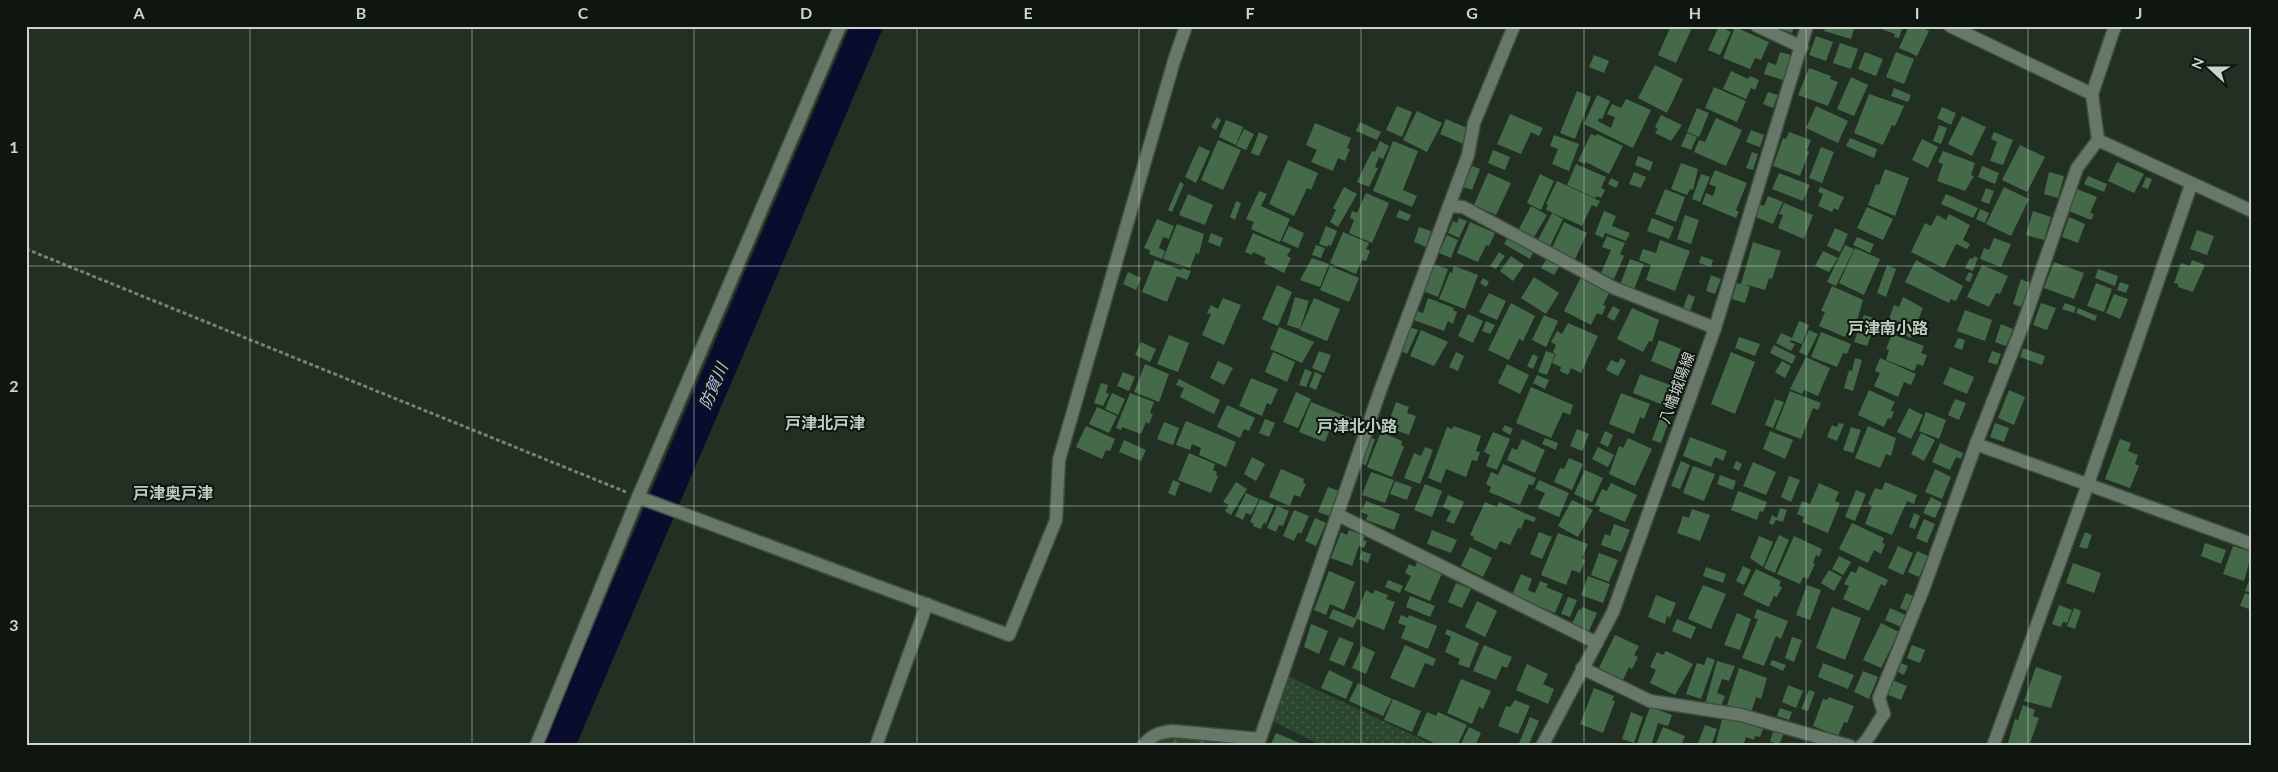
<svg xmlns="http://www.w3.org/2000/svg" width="2278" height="772" font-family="Lato,'Noto Sans JP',sans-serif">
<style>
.grass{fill:url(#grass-dots)}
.forest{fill:url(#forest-firs)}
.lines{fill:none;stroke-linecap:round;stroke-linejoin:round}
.river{stroke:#0a0c2d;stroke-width:31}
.building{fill:#456a49}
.street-casing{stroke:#404d42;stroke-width:15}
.secondary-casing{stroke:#404d42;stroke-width:15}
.path{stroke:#768277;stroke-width:3;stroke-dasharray:4 2.5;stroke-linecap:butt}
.street{stroke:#677868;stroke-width:12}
.secondary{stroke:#677868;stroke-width:12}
.grid{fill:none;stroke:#cbd5cc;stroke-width:1;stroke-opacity:0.55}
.labels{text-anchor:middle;stroke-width:4;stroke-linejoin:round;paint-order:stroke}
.street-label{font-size:15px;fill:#cbd5cc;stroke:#0f1610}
.neighbourhood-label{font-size:16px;font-weight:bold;fill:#bbcebd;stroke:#0f1610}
.water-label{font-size:16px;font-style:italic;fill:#b7c3f8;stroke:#0f1610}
.neatline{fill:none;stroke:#cbd5cc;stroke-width:2}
.grid-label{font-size:16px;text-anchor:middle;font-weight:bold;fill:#cbd5cc}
</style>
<defs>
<pattern id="grass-dots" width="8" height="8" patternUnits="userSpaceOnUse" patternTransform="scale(1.25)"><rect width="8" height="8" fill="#2a462d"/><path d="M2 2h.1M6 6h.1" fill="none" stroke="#48604a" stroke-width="1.8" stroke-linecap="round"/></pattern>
<pattern id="forest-firs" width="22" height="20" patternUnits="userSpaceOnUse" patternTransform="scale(1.25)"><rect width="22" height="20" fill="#2a462d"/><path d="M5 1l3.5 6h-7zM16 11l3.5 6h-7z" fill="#48604a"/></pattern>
</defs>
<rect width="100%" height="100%" fill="#213023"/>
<polygon class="grass" points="1288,676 1436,746 1323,746 1272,721"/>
<polygon class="forest" points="1170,737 1211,742 1209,746 1148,746 1158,739"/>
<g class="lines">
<polyline class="river" points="559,746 867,26"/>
</g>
<g class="building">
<polygon points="1671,26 1682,26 1691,30 1676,63 1658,55"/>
<polygon points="1719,26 1731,32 1720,55 1708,50"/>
<polygon points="1783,26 1794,26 1792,33 1781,29"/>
<polygon points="1826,26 1855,26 1851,39 1824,31"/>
<polygon points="1880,26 1903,26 1899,38 1894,37 1895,34 1879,28"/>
<polygon points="1909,26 1919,26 1929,31 1917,56 1899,48"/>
<polygon points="1735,27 1769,42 1761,60 1755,58 1750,69 1723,58"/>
<polygon points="1816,36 1833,42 1826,61 1809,55"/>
<polygon points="1840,43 1858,49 1851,69 1833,63"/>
<polygon points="1780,52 1791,55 1783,80 1764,74 1768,62 1776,65"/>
<polygon points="1865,52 1883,59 1876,76 1858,69"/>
<polygon points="1896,52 1914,59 1904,84 1886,77"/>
<polygon points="1594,55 1609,61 1604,73 1589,67"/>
<polygon points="1655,65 1683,79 1667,113 1638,98"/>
<polygon points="1809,68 1831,76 1830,79 1838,82 1828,106 1798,95"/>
<polygon points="1731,71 1748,79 1750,76 1759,80 1755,90 1751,88 1746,99 1723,89"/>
<polygon points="1851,77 1868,85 1854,116 1837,109"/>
<polygon points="1714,87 1746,101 1737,122 1705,108"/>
<polygon points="1894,88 1911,95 1908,102 1891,96"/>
<polygon points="1577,91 1591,97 1575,139 1560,133"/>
<polygon points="1768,92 1778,95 1773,108 1763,104"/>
<polygon points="1869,94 1904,106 1895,126 1892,125 1883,145 1854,133"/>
<polygon points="1597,95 1610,101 1602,119 1599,118 1598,121 1611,128 1615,117 1607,114 1612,104 1621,108 1626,99 1651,110 1633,148 1584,124"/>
<polygon points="1397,106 1412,112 1402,137 1386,130"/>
<polygon points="1816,106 1848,121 1838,143 1806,128"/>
<polygon points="1942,107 1956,113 1951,125 1937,118"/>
<polygon points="1697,108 1709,113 1699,137 1687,132"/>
<polygon points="1417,111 1442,123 1427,152 1403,140"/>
<polygon points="1510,114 1543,128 1539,136 1531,132 1521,154 1497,144"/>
<polygon points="1661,115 1682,125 1671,141 1655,133 1658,129 1655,127"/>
<polygon points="1962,116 1986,127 1972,156 1948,144"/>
<polygon points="1217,117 1221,120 1216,130 1211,127"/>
<polygon points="1716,118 1742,130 1726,166 1694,152 1699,140 1705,142"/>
<polygon points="1446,119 1472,130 1466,145 1440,134"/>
<polygon points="1226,120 1243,127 1236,145 1219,137"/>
<polygon points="1360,122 1381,132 1377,140 1356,131"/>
<polygon points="1315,123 1351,138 1347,148 1350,149 1345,161 1338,158 1333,171 1311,162 1317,150 1306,145"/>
<polygon points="1939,125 1947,128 1941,144 1933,141"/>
<polygon points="1244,129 1254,134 1246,150 1236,146"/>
<polygon points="1751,130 1764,135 1760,147 1746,142"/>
<polygon points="1259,132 1268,136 1259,156 1251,153"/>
<polygon points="1789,132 1811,140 1807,150 1809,152 1800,176 1773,166 1783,138 1786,139"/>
<polygon points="1994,132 2013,140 2003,165 1990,161 1997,142 1991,139"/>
<polygon points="1687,133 1697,137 1691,150 1681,146"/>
<polygon points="1591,134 1596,136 1597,134 1623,146 1609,174 1586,162 1585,164 1578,161"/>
<polygon points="1554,135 1579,144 1569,171 1552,164 1558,149 1550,146"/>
<polygon points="1850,138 1877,149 1874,158 1846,146"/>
<polygon points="1922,139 1938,147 1928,168 1912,160"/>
<polygon points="1218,140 1241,150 1223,190 1201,180"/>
<polygon points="1380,141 1389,146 1383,159 1379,157 1375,167 1378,168 1369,187 1357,182 1372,151 1375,152"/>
<polygon points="1393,141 1418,151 1403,190 1417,196 1412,207 1373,191"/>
<polygon points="2020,145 2045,157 2027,192 2002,180"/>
<polygon points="1199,146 1210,151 1196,183 1185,177"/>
<polygon points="1821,147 1834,152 1822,183 1809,178"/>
<polygon points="1493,150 1510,157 1505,170 1488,163"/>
<polygon points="1943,151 1975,163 1971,175 1974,176 1965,191 1937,181 1943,164 1938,162"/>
<polygon points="1752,152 1758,154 1753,170 1746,168"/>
<polygon points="1638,156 1653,162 1650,171 1635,165"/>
<polygon points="1288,160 1318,173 1311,190 1307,188 1294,216 1269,204"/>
<polygon points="2117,162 2144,174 2134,193 2108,181"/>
<polygon points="1681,163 1698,169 1693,190 1690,189 1687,195 1671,189"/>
<polygon points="1576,164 1606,177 1601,188 1605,190 1601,198 1597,196 1595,198 1567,185"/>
<polygon points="1472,166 1480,169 1472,190 1463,187"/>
<polygon points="1982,166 1999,173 1995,184 1978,177"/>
<polygon points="1885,169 1909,178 1895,216 1868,205 1876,184 1879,185"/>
<polygon points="1715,170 1747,183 1736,210 1739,212 1736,218 1702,204 1706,193 1713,196 1716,187 1709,184"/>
<polygon points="1634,172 1646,177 1641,188 1629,184"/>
<polygon points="2049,172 2064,176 2058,198 2044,194"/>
<polygon points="1488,173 1511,183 1496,215 1474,205"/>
<polygon points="1779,173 1810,185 1803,201 1772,189"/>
<polygon points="1540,174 1554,181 1541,210 1527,203"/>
<polygon points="1701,174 1710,177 1700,202 1692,199"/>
<polygon points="2088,176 2107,184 2104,192 2084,184"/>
<polygon points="2146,177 2152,179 2148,189 2142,187"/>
<polygon points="1611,178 1619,182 1616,188 1608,184"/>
<polygon points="1557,181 1600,201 1597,207 1592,205 1582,226 1546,210 1548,205 1546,204"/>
<polygon points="1180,182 1184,184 1172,212 1168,210"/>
<polygon points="1344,187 1357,194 1338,227 1330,222 1336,210 1333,208"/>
<polygon points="1820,187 1844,197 1838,210 1834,208 1832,212 1818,206 1823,194 1818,192"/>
<polygon points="2004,187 2029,199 2011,236 1986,224"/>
<polygon points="1986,188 1994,191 1989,204 1981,201"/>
<polygon points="1665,189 1685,197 1676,222 1655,214"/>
<polygon points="2077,189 2097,197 2090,213 2094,214 2091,220 2069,211"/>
<polygon points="1259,191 1267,194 1261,206 1290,219 1280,242 1251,229 1254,222 1246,219"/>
<polygon points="1366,193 1389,203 1372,243 1349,233 1354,220 1350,218 1352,211 1357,213"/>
<polygon points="1188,194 1213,205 1205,225 1179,215"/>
<polygon points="1946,194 1978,208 1973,218 1941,204"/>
<polygon points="1768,196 1783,202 1773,224 1753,216 1759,204 1764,206"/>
<polygon points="1236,201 1241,203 1235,220 1230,217"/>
<polygon points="1784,203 1813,215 1804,239 1778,228 1783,215 1779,214"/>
<polygon points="1531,206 1547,215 1534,237 1519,229"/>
<polygon points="1867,207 1893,219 1883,240 1857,228"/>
<polygon points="1980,209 1989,213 1985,223 1976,219"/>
<polygon points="1399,210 1411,215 1408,221 1396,217"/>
<polygon points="1604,211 1616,216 1612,226 1630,233 1626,241 1605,233 1603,238 1595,234"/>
<polygon points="2033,211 2051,217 2044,240 2026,235"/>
<polygon points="1552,213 1563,219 1550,246 1538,240"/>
<polygon points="1949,214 1970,225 1963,240 1970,244 1967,249 1956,244 1944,268 1911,252 1925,223 1931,226 1937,215 1946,220"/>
<polygon points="1685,215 1699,220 1691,244 1677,239"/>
<polygon points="2069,217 2085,224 2078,243 2062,237"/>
<polygon points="1459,218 1467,221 1459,238 1448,233 1453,221 1457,223"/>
<polygon points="1652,218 1674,227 1669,239 1647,231"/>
<polygon points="1157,219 1174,226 1169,239 1163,237 1159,248 1165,251 1162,259 1149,254 1150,250 1144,248"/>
<polygon points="1470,222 1495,233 1489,246 1486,245 1478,262 1457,253"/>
<polygon points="1564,222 1587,233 1575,259 1552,248"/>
<polygon points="1177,224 1204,234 1199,254 1196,253 1190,268 1163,259"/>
<polygon points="1289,226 1304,233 1298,248 1282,241"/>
<polygon points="1326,226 1337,231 1331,246 1328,245 1327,247 1319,244"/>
<polygon points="1419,227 1431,231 1426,247 1414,242"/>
<polygon points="1835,228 1848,234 1840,252 1827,246"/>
<polygon points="2197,230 2214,236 2207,255 2190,249"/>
<polygon points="1343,232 1369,243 1366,249 1370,251 1366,261 1362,260 1356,274 1330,263"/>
<polygon points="1211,233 1223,238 1220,247 1208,242"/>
<polygon points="1253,233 1291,249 1287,256 1291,258 1284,273 1264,263 1266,258 1253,252 1252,255 1245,252"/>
<polygon points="1510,234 1535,248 1530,259 1504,244"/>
<polygon points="1447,235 1458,240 1451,258 1439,253"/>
<polygon points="1607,236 1625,243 1620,254 1624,256 1614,279 1601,273 1611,250 1602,247"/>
<polygon points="1857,237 1874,244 1870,253 1853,245"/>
<polygon points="1994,238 2011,244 2001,267 1980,259 1984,248 1989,250"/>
<polygon points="1660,240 1690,251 1675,291 1646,280 1651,265 1639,260 1643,249 1656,253"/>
<polygon points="1753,242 1781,251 1772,279 1769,278 1765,290 1744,284 1750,287 1745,303 1732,299 1737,283 1741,284"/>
<polygon points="1316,245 1325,248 1321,258 1312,255"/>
<polygon points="1845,245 1854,249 1836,286 1827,282"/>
<polygon points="1855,248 1880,259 1864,295 1839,283"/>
<polygon points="1823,251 1838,258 1829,272 1815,266"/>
<polygon points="1499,252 1505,256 1496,269 1490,266"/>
<polygon points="1549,255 1562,262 1554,275 1541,268"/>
<polygon points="1511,256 1524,265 1513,281 1500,271"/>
<polygon points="1701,256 1713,260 1711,267 1699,263"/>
<polygon points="1974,256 1978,258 1973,271 1965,268 1970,258 1973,259"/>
<polygon points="1312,258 1329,264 1320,287 1300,280"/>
<polygon points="1630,259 1644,264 1633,292 1619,287"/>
<polygon points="1155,260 1181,270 1182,268 1191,271 1187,280 1177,276 1167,302 1142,292"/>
<polygon points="1916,260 1963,286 1956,301 1951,299 1949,303 1905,282"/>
<polygon points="2192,260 2205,265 2193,292 2178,287 2178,284 2174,283 2181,263 2190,266"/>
<polygon points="2054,262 2084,273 2074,299 2044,288"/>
<polygon points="1433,264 1448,269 1438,297 1423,291"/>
<polygon points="1887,265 1896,269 1886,297 1877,293"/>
<polygon points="1982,265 2008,276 2000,294 1996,293 1989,307 1967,297"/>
<polygon points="1330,266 1359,278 1349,302 1320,290"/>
<polygon points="1454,266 1478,275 1465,309 1439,299 1450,272 1452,273"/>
<polygon points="2098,269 2118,276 2115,286 2095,278"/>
<polygon points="1128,272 1141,278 1136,290 1123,284"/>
<polygon points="1969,272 1973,274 1970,282 1965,280"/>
<polygon points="1711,275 1721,279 1715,294 1706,291"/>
<polygon points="1534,277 1559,293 1546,314 1521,298"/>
<polygon points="1581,277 1610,291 1603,305 1606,306 1602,315 1597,313 1591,325 1564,311"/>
<polygon points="1483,278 1489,282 1486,287 1480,283"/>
<polygon points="2021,279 2030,283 2021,307 2013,304"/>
<polygon points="2120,282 2129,285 2126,293 2117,290"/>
<polygon points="2096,283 2112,289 2104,312 2087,306"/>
<polygon points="1277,285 1292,292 1278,326 1262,319"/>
<polygon points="1832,286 1863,300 1856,324 1852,322 1845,337 1819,326 1825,312 1821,311"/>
<polygon points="1489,293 1506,301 1497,320 1479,312"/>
<polygon points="1688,294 1695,297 1690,311 1683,309"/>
<polygon points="2114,294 2128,299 2120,319 2106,313"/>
<polygon points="1295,297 1309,301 1300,329 1287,325"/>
<polygon points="1903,297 1923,308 1911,338 1886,327 1894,305 1899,307"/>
<polygon points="1223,298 1241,305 1224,345 1202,335 1211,314 1207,313 1211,305 1218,309"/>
<polygon points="1314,298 1340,309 1327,341 1300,330"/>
<polygon points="1428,298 1454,308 1453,310 1457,312 1453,324 1448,321 1444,331 1411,319 1414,310 1423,313"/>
<polygon points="1511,303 1535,316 1523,341 1519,339 1509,360 1488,350"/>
<polygon points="2041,303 2056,308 2047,330 2033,325"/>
<polygon points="2065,303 2076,307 2074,313 2062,309"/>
<polygon points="1613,306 1620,310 1614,321 1607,317"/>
<polygon points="1632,308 1659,320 1652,342 1649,341 1643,352 1617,339"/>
<polygon points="2078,308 2097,316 2095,321 2076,313"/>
<polygon points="1965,310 1992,320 1985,341 1957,331"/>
<polygon points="1468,314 1483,321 1473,343 1458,336"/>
<polygon points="1544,315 1558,321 1546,347 1532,340"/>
<polygon points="1864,315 1877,319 1867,346 1854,342"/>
<polygon points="1486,321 1495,325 1490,334 1482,331"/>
<polygon points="1799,321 1809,325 1802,344 1791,340 1790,342 1795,344 1791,351 1776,343 1781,333 1792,338"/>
<polygon points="1568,323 1598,336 1581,373 1571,368 1568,375 1560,371 1561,367 1552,363 1556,354 1553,352 1556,345 1551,342 1557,331 1562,334"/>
<polygon points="2001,324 2013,329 2006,346 1995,342"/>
<polygon points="1407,326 1418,330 1407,354 1397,349"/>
<polygon points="1279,327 1314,342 1302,363 1270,349"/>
<polygon points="1421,330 1448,342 1434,366 1410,356"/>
<polygon points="1809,330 1818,334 1807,356 1799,352"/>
<polygon points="1821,332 1851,344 1847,354 1843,353 1837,367 1811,357"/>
<polygon points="1892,334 1924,346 1921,353 1927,355 1923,366 1917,364 1914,371 1886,360 1889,350 1886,349"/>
<polygon points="1169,335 1189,343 1178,372 1157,364"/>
<polygon points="1739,337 1760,344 1755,356 1735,348"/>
<polygon points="1958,338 1965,340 1962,350 1954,347"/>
<polygon points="1659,340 1681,349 1673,370 1651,361"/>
<polygon points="1141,342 1156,349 1150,362 1135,355"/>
<polygon points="1774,345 1796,356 1792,364 1770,353"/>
<polygon points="2023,348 2045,356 2042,365 2020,357"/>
<polygon points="1319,351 1331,355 1324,373 1312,368"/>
<polygon points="1546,351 1555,354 1547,375 1538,372"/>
<polygon points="1992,351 2001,354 1997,365 1988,362"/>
<polygon points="1273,352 1295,362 1287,382 1265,372"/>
<polygon points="1456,352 1464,356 1458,371 1449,367"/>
<polygon points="1731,352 1755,362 1735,414 1711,404"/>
<polygon points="1533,354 1538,357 1533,369 1527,366"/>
<polygon points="1806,357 1830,368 1818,396 1804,390 1802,394 1790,389"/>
<polygon points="1621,358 1626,361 1618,376 1606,370 1611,360 1618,363"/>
<polygon points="1855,358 1862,360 1853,391 1844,388 1849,370 1852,371"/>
<polygon points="1880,358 1916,374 1911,385 1904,382 1898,397 1874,386 1880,373 1875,371"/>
<polygon points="1218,361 1233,368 1224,385 1210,378"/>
<polygon points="1782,361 1791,366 1785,378 1775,372"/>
<polygon points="1145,364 1169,374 1159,402 1134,392"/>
<polygon points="1507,364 1529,375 1520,394 1498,383"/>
<polygon points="1950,367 1974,377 1967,394 1943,384"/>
<polygon points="1305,369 1312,372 1306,387 1299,385"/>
<polygon points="1123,372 1135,377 1129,391 1117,386"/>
<polygon points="1315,372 1322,375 1316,390 1309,387"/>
<polygon points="1640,374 1681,389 1673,409 1633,393"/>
<polygon points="1537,375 1549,380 1545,389 1533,383"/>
<polygon points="1251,378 1278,389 1271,405 1267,403 1262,416 1239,406"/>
<polygon points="1179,379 1220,400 1214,414 1180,397 1184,388 1176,385"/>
<polygon points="1101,383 1108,385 1106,393 1109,394 1103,406 1094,403"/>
<polygon points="1531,387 1573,405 1570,415 1563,412 1551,438 1516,423"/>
<polygon points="1869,390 1895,402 1891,410 1894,412 1891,419 1888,418 1884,427 1858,415"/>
<polygon points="2009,390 2025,397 2014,425 1998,418"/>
<polygon points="1790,391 1821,403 1818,410 1813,408 1801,439 1775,429"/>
<polygon points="1296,392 1311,399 1298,428 1283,422"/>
<polygon points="1112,393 1125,399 1118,415 1105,409"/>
<polygon points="1130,393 1154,402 1150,413 1153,414 1149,424 1146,422 1141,434 1122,427 1121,430 1116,428"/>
<polygon points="1621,393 1650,404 1644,419 1640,417 1634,434 1609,424"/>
<polygon points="1775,399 1784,402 1773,428 1765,425"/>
<polygon points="1955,399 1966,403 1959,420 1948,415"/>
<polygon points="1311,402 1353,419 1348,430 1332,424 1325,442 1299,432"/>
<polygon points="1396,402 1409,407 1407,413 1416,416 1409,435 1387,427"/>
<polygon points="1227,405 1255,418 1249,431 1244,429 1240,438 1217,427"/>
<polygon points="1097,407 1117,416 1109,433 1089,424"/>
<polygon points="1909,408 1923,415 1911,439 1897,432"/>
<polygon points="1926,412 1946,420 1939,439 1919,431"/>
<polygon points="1660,418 1669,421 1661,443 1652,440"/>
<polygon points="1265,419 1275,423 1269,437 1259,433"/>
<polygon points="1186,421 1236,442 1226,467 1199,455 1201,448 1192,444 1190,450 1176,445"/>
<polygon points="1164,422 1179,428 1173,445 1157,439"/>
<polygon points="1839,423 1844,424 1837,441 1827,437 1832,425 1837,427"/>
<polygon points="1995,423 2009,428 2004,442 1990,437"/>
<polygon points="1505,425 1513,429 1510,435 1502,430"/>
<polygon points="1086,426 1115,439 1110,451 1106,450 1102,459 1076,447"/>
<polygon points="1454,426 1481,436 1476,451 1480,452 1477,461 1472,460 1466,477 1446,469 1441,483 1428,478 1447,427 1452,429"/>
<polygon points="1868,426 1896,438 1891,456 1886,454 1880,468 1855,458"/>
<polygon points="1851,427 1861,430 1853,453 1843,450"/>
<polygon points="1577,429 1589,434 1582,451 1570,446"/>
<polygon points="1605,431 1613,435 1608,447 1600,443"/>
<polygon points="1770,431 1793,440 1785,459 1763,449"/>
<polygon points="1381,432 1402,441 1401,445 1404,447 1392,477 1367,467"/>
<polygon points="1493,432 1510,439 1497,470 1486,466 1490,455 1484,452"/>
<polygon points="1921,433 1935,440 1924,461 1911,454"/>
<polygon points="1368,437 1375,439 1366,465 1359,463"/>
<polygon points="1690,437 1727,451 1723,461 1715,457 1711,467 1683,456"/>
<polygon points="1545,438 1558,443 1556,450 1542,444"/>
<polygon points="1628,438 1652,449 1635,486 1609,474 1619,446 1623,448"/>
<polygon points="1522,439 1545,450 1535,473 1507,460 1512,448 1517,450"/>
<polygon points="2120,439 2131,443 2128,451 2138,455 2135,464 2139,466 2130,488 2105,479"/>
<polygon points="1124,440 1146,450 1141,461 1119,452"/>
<polygon points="1940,443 1963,453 1961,459 1956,457 1950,470 1932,462"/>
<polygon points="1425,447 1433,450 1420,484 1404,478 1414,453 1421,456"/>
<polygon points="1598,447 1614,455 1608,467 1592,459"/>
<polygon points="1189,453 1215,464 1213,470 1217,472 1216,475 1218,476 1211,493 1178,480"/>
<polygon points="1252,457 1265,464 1256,481 1244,474"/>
<polygon points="1569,458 1583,464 1572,490 1554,482 1560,468 1564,469"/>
<polygon points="1681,461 1690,465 1680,489 1671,486"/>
<polygon points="1736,461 1742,464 1739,471 1733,468"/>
<polygon points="1753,462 1776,472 1766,495 1743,486"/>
<polygon points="1503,464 1536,478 1533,485 1529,484 1520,505 1489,492 1491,487 1486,484 1491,472 1498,475"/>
<polygon points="1693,466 1715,474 1704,501 1683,493"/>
<polygon points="1281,469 1304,479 1303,483 1306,484 1300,497 1294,495 1290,506 1269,497"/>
<polygon points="1935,469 1951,477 1942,499 1925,492"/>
<polygon points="1585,470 1603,478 1592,502 1574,494"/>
<polygon points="1371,472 1394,480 1385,503 1362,495"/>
<polygon points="1720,475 1736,481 1733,490 1717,484"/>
<polygon points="1789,476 1800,480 1791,502 1781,497"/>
<polygon points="1173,480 1180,483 1175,496 1168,493"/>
<polygon points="1539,480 1569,493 1559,517 1538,508 1545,493 1535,489"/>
<polygon points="1395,481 1412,487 1407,500 1390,494"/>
<polygon points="1236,482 1247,489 1231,515 1225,511 1229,505 1223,502"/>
<polygon points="1885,482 1917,495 1914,504 1907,501 1892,535 1865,524 1872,506 1868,504 1875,488 1882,490"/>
<polygon points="1611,483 1637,495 1625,522 1599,511 1600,507 1595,505 1602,489 1607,491"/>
<polygon points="1819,483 1839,492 1835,501 1840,503 1828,533 1802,522 1804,517 1797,514 1802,501 1810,504"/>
<polygon points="1425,484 1442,491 1432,517 1414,510"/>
<polygon points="1328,487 1339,491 1329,516 1318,512"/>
<polygon points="1856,490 1866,494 1855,521 1845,517"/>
<polygon points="1738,491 1767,502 1763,512 1760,511 1757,520 1731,510"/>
<polygon points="1246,493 1259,499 1251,515 1246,513 1243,520 1235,516"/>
<polygon points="1448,495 1464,502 1454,524 1446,521 1451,511 1443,507"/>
<polygon points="1931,497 1942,503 1935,518 1923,513"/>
<polygon points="1260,499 1274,505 1266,524 1264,522 1261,529 1253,526 1254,524 1250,522"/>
<polygon points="1572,500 1593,510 1578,537 1558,526"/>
<polygon points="1366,501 1400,514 1394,530 1366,520 1368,515 1361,512"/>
<polygon points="1485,502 1497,507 1499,502 1536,518 1534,522 1525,519 1521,529 1518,528 1510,545 1500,541 1496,550 1473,539 1474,537 1470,535"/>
<polygon points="1277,506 1289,511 1283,526 1279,525 1276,532 1267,528"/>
<polygon points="1780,508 1787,510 1783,522 1776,520 1773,525 1769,523 1772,515 1777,518"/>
<polygon points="1692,509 1710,515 1700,541 1677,533 1683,516 1689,518"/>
<polygon points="1294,510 1309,516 1301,534 1298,532 1294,541 1283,536"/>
<polygon points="1914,513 1920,516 1915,529 1909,527"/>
<polygon points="1315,518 1326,523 1316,546 1305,541"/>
<polygon points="1924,519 1935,524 1927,543 1916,538"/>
<polygon points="1852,523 1884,538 1882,543 1885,544 1881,554 1874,550 1868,563 1839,549"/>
<polygon points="1614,524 1630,530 1621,552 1601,545 1605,534 1610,536"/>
<polygon points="1349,530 1365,536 1363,540 1367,541 1364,548 1359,546 1352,566 1331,558 1341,532 1347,535"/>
<polygon points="1432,530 1457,540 1451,553 1427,544"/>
<polygon points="1539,532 1552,537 1542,559 1530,554"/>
<polygon points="2085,532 2092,535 2087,549 2079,547"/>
<polygon points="1558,533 1588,544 1582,558 1585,560 1580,573 1572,570 1566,585 1541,575"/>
<polygon points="1779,535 1789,540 1775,573 1764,568"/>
<polygon points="1759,536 1773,542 1763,567 1750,558"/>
<polygon points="1794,536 1822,549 1819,557 1816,555 1813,563 1815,564 1808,579 1803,577 1800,584 1777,574"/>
<polygon points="2205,543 2226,550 2221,564 2201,556"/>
<polygon points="1898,546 1913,553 1903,575 1888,568"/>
<polygon points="2233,546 2252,552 2244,581 2223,574"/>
<polygon points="1470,547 1492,558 1483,577 1461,566"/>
<polygon points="1362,551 1371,554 1368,563 1359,559"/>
<polygon points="1917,551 1928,556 1919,577 1908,572"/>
<polygon points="1599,553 1618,560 1609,582 1591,575"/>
<polygon points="1839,556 1851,562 1843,575 1832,569"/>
<polygon points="1418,560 1443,571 1430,601 1404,590 1411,576 1405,573 1409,564 1415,567"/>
<polygon points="2073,563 2101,573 2094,593 2066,583"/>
<polygon points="1743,566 1751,570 1744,585 1736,581"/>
<polygon points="1859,566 1888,580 1885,586 1881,584 1869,611 1843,599 1849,586 1844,584 1851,571 1856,573"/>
<polygon points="1706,567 1726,574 1723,583 1703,576"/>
<polygon points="1756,569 1781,581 1779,586 1782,587 1777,597 1774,596 1769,607 1743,595"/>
<polygon points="1829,570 1842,577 1834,591 1821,583"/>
<polygon points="1329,571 1355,582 1344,610 1330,604 1326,615 1314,610"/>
<polygon points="2252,573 2252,593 2245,591"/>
<polygon points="1521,574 1532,579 1528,590 1535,593 1540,581 1548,584 1546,587 1563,594 1555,613 1512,595"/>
<polygon points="1588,576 1610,584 1603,603 1581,595"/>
<polygon points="1388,580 1403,586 1400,593 1385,587"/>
<polygon points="1456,583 1471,589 1462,608 1448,602"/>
<polygon points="1703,585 1726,594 1711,629 1688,619"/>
<polygon points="1807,585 1821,590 1810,620 1796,615"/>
<polygon points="1366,590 1373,594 1375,590 1388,595 1386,599 1395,602 1384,630 1357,619 1353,628 1329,618 1333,609 1355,618"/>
<polygon points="1906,593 1913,596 1907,611 1900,608"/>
<polygon points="2245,593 2252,596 2252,610 2240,606"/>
<polygon points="1656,595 1676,603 1670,618 1667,616 1665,624 1648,617"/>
<polygon points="1410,596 1435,606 1430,617 1406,607"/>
<polygon points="1568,597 1577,600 1570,617 1561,614"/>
<polygon points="1477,601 1497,611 1485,637 1465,627"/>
<polygon points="2059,605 2072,610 2067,623 2063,622 2061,627 2052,624"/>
<polygon points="1582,607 1597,613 1589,631 1572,624 1579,609 1581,610"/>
<polygon points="1832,607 1861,618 1845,660 1816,648"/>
<polygon points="1890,608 1908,616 1903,628 1885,620"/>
<polygon points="2074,608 2081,611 2075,629 2067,626"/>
<polygon points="1757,609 1788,621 1781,639 1776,636 1764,666 1742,658 1758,619 1754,618"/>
<polygon points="1737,613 1751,619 1740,650 1724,645"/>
<polygon points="1401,615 1408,618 1409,615 1437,626 1428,649 1401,638 1406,626 1398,623"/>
<polygon points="1677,619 1696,627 1691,639 1672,631"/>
<polygon points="1881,623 1899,632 1881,668 1863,660"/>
<polygon points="1311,624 1328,631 1319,654 1304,647"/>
<polygon points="1447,629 1479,643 1469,668 1458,664 1460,659 1445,652 1451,637 1445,634"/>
<polygon points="1615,635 1639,646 1634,655 1638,657 1632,669 1629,667 1623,680 1599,668"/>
<polygon points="1339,637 1354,643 1344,666 1329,660"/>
<polygon points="1792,637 1802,640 1794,662 1785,658"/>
<polygon points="1405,645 1436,659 1433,666 1425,663 1414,688 1390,678"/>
<polygon points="1484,645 1512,657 1507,668 1502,666 1496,680 1473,671"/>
<polygon points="1912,645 1925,650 1920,663 1907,658"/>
<polygon points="1362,646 1375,652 1366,674 1352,668"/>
<polygon points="1666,651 1693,664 1675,695 1650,683 1656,670 1650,667 1657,652 1663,655"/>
<polygon points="1707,657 1715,660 1701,699 1686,694 1697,663 1704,665"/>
<polygon points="1772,660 1786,665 1783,671 1770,665"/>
<polygon points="1717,661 1735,666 1729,681 1722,679 1717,693 1725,696 1720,709 1705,704"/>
<polygon points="1823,663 1854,675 1848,689 1818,677"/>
<polygon points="1901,663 1908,666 1904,675 1898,672"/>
<polygon points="1527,664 1548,674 1543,684 1554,689 1548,704 1516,690"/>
<polygon points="2036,667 2062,676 2051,708 2024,701"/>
<polygon points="1739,668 1767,678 1761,699 1756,697 1751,713 1727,705"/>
<polygon points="1329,670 1353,682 1346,699 1321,688"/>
<polygon points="1863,671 1878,677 1869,699 1854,692"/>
<polygon points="1461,679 1491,691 1483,709 1479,707 1472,724 1447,713"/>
<polygon points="1892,680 1907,686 1901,700 1886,694"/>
<polygon points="1358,683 1392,699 1383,716 1349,701"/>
<polygon points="1788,685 1803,691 1796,708 1782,702"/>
<polygon points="1594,688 1614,696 1612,700 1615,701 1603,733 1580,724"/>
<polygon points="1809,690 1815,692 1808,711 1801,709"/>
<polygon points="1829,697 1854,706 1847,723 1844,722 1838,736 1813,726 1823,699 1827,700"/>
<polygon points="1393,699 1421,711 1412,732 1384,720"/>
<polygon points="1515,700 1530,706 1518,734 1498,726 1506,706 1510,707"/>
<polygon points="2023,705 2035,710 2033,716 2039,718 2029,746 2007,746 2015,719 2018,720"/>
<polygon points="1650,707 1672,715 1668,726 1658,723 1651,746 1636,746"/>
<polygon points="1780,708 1792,712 1789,720 1777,716"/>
<polygon points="1427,712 1436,716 1438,712 1467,725 1457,746 1440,746 1417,735"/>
<polygon points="1631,712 1643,717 1634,743 1622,739"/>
<polygon points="1723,716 1763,729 1760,737 1755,736 1754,740 1746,737 1743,746 1715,746"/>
<polygon points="1530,717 1539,721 1528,746 1524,746 1519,743"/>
<polygon points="1705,725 1717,729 1711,746 1697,746"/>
<polygon points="1469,727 1481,733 1475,746 1460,746"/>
<polygon points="1663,727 1685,736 1681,746 1655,746"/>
<polygon points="1774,729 1784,733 1779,745 1770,741"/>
<polygon points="1276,733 1307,746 1270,746"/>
</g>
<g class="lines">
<defs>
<g id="street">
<polyline points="1757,26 1802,47"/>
<polyline points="1950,26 2092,94"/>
<polyline points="2098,140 2252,211"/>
<polyline points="1450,206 1463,207 1614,288 1715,328"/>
<polyline points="1976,444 2252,544"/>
<polyline points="638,497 1009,635 1056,520 1059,460 1174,61 1186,26"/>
<polyline points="1338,515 1597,643"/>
<polyline points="1582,668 1650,701 1741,715 1850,746"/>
<polyline points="536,746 638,497 840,26"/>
<polyline points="876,746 927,604"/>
<path d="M 1143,746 C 1151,735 1160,732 1173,731 L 1260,739 L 1380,391 L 1468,155 L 1474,123 L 1514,26"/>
<path d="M 1861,746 C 1871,738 1875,724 1884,714 L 1879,698 L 1923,590 L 1976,444 L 2022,327 L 2077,168 L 2098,140 L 2092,94 L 2115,26"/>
<polyline points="1993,746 2088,484 2191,185"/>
</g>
<polyline id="secondary" points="1542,746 1613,612 1715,328 1807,26"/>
</defs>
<use href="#street" class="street-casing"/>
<use href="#secondary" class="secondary-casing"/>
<polyline class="path" points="26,249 626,492"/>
<use href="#street" class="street"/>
<use href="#secondary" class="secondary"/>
</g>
<path class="grid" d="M 250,26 L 250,746M 472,26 L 472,746M 694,26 L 694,746M 917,26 L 917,746M 1139,26 L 1139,746M 1361,26 L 1361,746M 1584,26 L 1584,746M 1806,26 L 1806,746M 2028,26 L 2028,746M 26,266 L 2252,266M 26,506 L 2252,506"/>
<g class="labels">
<g class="street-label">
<text transform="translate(1677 388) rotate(-70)" y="5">八幡城陽線</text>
</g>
<g class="neighbourhood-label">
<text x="1888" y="334">戸津南小路</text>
<text x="825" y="429">戸津北戸津</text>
<text x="1357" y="432">戸津北小路</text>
<text x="173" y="499">戸津奥戸津</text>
</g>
<g class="water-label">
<text transform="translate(713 386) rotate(-67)" y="6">防賀川</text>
</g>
</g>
<rect width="2278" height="772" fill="none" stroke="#0f1610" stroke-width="55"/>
<g transform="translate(2210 68) rotate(291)" stroke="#0f1610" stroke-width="4" paint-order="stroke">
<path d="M0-4L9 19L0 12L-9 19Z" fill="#cbd5cc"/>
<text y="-8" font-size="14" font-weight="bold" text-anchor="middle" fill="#cbd5cc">N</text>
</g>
<rect x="28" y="28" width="2222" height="716" class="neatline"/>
<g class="grid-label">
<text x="139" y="19">A</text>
<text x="361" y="19">B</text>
<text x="583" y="19">C</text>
<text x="806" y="19">D</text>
<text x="1028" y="19">E</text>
<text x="1250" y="19">F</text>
<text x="1472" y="19">G</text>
<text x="1695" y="19">H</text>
<text x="1917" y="19">I</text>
<text x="2139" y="19">J</text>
<text x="14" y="153">1</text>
<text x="14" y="392">2</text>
<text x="14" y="631">3</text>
</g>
</svg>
